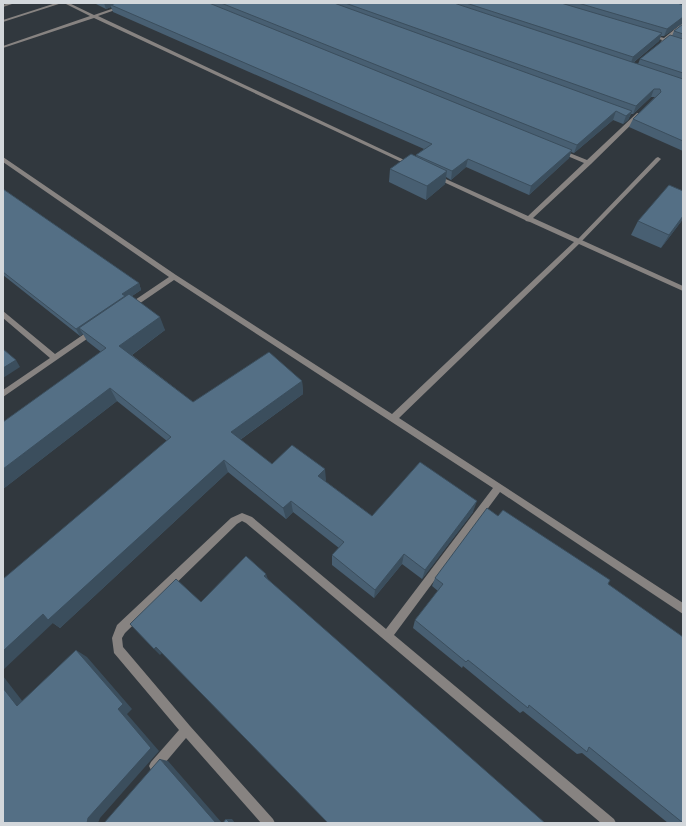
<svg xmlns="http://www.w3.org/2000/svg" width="686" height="826" font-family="Montserrat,sans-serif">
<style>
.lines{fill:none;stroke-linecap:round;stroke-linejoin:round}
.lane{fill:#878381;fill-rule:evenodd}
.street{fill:#878381;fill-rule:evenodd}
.wall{fill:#485f72}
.shaded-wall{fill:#3b4e5d}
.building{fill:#546f85;stroke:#3b4e5d}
</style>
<rect width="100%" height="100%" fill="#31383e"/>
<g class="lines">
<polygon class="lane" points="658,157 661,159 660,160 580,243 576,243 576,241 656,158"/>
<g class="street">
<polygon points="9,3 15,3 3,7 3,5"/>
<polygon points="56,3 62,3 3,22 3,20"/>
<polygon points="64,3 69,3 94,15 129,3 135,3 98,16 415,165 410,166 94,18 3,48 3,46 90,16"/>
<polygon points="681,24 683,24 683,27 668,39 683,44 683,46 666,41 660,43 662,40 647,35 649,34 664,38"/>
<polygon points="637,113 642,114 591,164 533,218 683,286 683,291 579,244 399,418 683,603 683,614 500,492 394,635 614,819 616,823 601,823 246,523 242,521 237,524 125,633 122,638 123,647 190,726 273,819 275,823 261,823 186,738 159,770 155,772 151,770 149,766 151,762 179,730 114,653 112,638 117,625 231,518 242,513 252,517 386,629 493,488 174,280 133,308 129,308 128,306 129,304 169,277 3,162 3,157 176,275 392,414 574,242 530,222 526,221 525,220 435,178 435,176 439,176 528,216 584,163 558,152 558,150 562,150 587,160"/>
<polygon points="3,311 55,354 90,330 93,329 97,332 3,397 3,390 50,358 3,318"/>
</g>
</g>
<g class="wall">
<polygon points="94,3 683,3 683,23 664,36 661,36 659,41 633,63 638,64 640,59 672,36 674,31 683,24 683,151 629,127 633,119 655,97 651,97 633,114 631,114 628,120 623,124 613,120 574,153 571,152 569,158 529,195 466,167 451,180 446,177 445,184 426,200 389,182 390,169 416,157 416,155 424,149 113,12 111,7 106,9"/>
<polygon points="3,189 139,283 141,290 132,296 165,330 132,355 193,402 302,381 303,394 240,440 272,464 326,480 325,481 372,516 473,512 422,579 402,564 374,598 332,565 332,555 339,548 293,512 286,519 228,472 60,628 53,623 167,441 117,401 3,489 3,422 101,352 87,341 83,334 80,336 3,275"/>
<polygon points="683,219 661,248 631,235 638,221"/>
<polygon points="498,516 608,584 683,823 668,823 582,753 577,754 523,711 520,713 463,666 462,668 413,628 415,620 438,591 432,586 435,578"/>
</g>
<g class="shaded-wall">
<polygon points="104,3 124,3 111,5 111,7 106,9"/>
<polygon points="683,17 683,23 664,36 667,29"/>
<polygon points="662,33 659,41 630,65 633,57"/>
<polygon points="654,89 651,97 633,114 636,106"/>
<polygon points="616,111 613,120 574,153 577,145"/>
<polygon points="632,111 628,120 623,124 626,116"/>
<polygon points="572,150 569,158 529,195 531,186"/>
<polygon points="468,159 466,167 451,180 452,171"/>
<polygon points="447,171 445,184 426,200 427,186"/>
<polygon points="683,216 683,219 661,248 669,235"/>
<polygon points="139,283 141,290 126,300 79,328 83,334 80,336 76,329 122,294"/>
<polygon points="160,317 165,330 126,359 119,346"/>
<polygon points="16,360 20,367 3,378 3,368"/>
<polygon points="302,381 303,394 234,444 231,432"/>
<polygon points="110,388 117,401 3,489 3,469"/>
<polygon points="224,460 228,472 60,628 53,623 3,670 3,651 43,614"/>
<polygon points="325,469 326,480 319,487 318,476"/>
<polygon points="291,501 293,512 286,519 283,508"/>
<polygon points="477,501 473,512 422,579 425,570"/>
<polygon points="404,554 402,564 374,598 375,590"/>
<polygon points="266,574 269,582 264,576"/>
<polygon points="156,647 162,653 160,655 154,649"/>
<polygon points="76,650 87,657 132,709 127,714 159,751 100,818 98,823 87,823"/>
<polygon points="3,676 30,711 17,706 3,688"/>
<polygon points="160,759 168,761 222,823 216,823"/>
<polygon points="226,819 232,819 235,823 230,823"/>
</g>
<g class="building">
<polygon points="116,3 209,3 572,150 531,186 468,159 452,171 416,155 432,144 111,5"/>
<polygon points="221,3 334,3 632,111 626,116 616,111 577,145"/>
<polygon points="345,3 454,3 683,79 683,141 633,119 661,92 660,89 654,89 636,106"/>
<polygon points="466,3 561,3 662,33 633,57"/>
<polygon points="578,3 677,3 683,5 683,17 667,29"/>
<polygon points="683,24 683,34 674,31"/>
<polygon points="670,35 683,39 683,73 640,59"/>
<polygon points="411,154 447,171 427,186 390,169"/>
<polygon points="669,185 683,191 683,216 669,235 638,221"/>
<polygon points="3,189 139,283 122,294 125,296 76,329 3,272"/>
<polygon points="129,294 160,317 119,346 193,402 269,352 302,381 231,432 272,464 292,445 325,469 318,476 372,516 420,462 477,501 425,570 404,554 375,590 332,555 344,542 291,501 283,508 224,460 48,620 43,614 3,651 3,579 171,437 110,388 3,469 3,422 106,348 79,328"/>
<polygon points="3,349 16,360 3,368"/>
<polygon points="487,508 498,516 503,510 610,580 608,584 683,637 683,823 589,747 587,752 529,705 528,708 468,660 466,662 415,620 443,584 435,578"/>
<polygon points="246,556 266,574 264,576 545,823 328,823 156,647 154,649 130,624 176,579 201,602"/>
<polygon points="76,650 123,704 118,709 151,748 88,818 87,823 3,823 3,688 17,706"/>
<polygon points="160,759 216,823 104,823"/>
<polygon points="226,819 230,823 223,823"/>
</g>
<rect width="686" height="826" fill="none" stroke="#d3d7db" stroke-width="8"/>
</svg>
